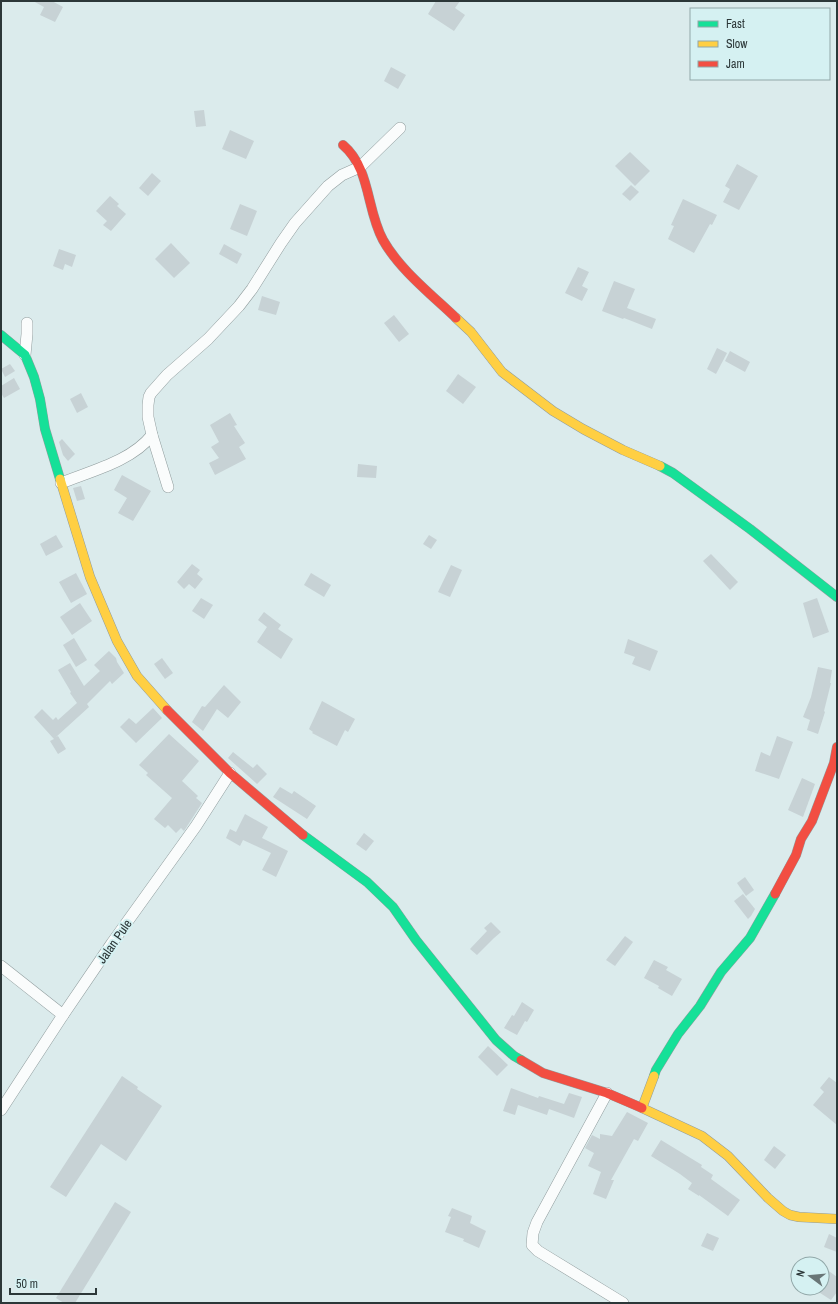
<svg xmlns="http://www.w3.org/2000/svg" width="838" height="1304" font-family="'Archivo Narrow',sans-serif">
<style>
.building{fill:#c7d2d5}
.lines{fill:none;stroke-linecap:round;stroke-linejoin:round}
.street-casing{stroke:#919d9e;stroke-width:12}
.fast-casing{stroke:#919d9e;stroke-width:10}
.slow-casing{stroke:#919d9e;stroke-width:10}
.jam-casing{stroke:#919d9e;stroke-width:10}
.street{stroke:#fafcfc;stroke-width:11}
.fast{stroke:#16e098;stroke-width:9}
.slow{stroke:#ffcf43;stroke-width:9}
.jam{stroke:#f24e42;stroke-width:9}
.labels{text-anchor:middle;stroke-width:4;stroke-linejoin:round;paint-order:stroke}
.street-label{font-size:13px;fill:#2c3738;stroke:#d5f1f2}
</style>
<rect width="100%" height="100%" fill="#dbebec"/>
<g class="building">
<polygon points="33,1 52,1 63,7 55,22 40,15 44,7"/>
<polygon points="436,1 460,1 455,8 465,15 454,31 428,14"/>
<polygon points="391,67 406,75 398,89 384,81"/>
<polygon points="204,110 206,126 196,127 194,111"/>
<polygon points="230,130 254,141 246,159 222,149"/>
<polygon points="630,152 650,171 635,186 615,166"/>
<polygon points="737,164 758,176 739,210 723,202 730,189 725,186"/>
<polygon points="152,173 161,181 148,196 139,188"/>
<polygon points="631,185 639,192 630,201 622,194"/>
<polygon points="110,196 119,204 117,206 126,214 111,231 103,225 107,221 96,211"/>
<polygon points="683,199 717,215 712,225 710,224 694,253 668,239 674,226 671,225"/>
<polygon points="240,204 257,211 247,236 230,229"/>
<polygon points="171,243 190,263 174,278 155,259"/>
<polygon points="224,244 242,254 237,264 219,254"/>
<polygon points="59,249 76,255 72,267 65,264 63,270 53,266"/>
<polygon points="578,267 589,272 582,286 588,289 582,301 565,293"/>
<polygon points="614,281 635,289 627,308 656,319 652,329 624,318 623,319 602,311"/>
<polygon points="262,296 280,302 276,315 258,310"/>
<polygon points="394,315 409,334 399,342 384,323"/>
<polygon points="717,348 727,353 716,374 707,369"/>
<polygon points="730,351 750,362 745,372 725,361"/>
<polygon points="10,364 15,371 5,377 1,369"/>
<polygon points="458,374 476,387 463,404 446,391"/>
<polygon points="14,378 20,389 4,398 1,393 1,386"/>
<polygon points="81,393 88,407 77,413 70,399"/>
<polygon points="230,413 237,425 234,426 245,443 239,447 246,459 215,475 209,463 219,458 211,447 219,442 210,425"/>
<polygon points="62,439 75,454 68,461 63,455 59,442"/>
<polygon points="358,464 377,466 376,478 357,477"/>
<polygon points="122,475 151,491 133,521 118,513 127,498 114,490"/>
<polygon points="81,486 85,499 77,501 73,488"/>
<polygon points="56,535 63,547 46,556 40,544"/>
<polygon points="429,535 437,540 431,549 423,544"/>
<polygon points="711,554 738,582 730,590 703,561"/>
<polygon points="192,564 200,570 197,574 203,579 195,589 189,584 184,589 177,582"/>
<polygon points="451,565 462,570 450,597 438,592"/>
<polygon points="76,573 87,594 71,603 59,582"/>
<polygon points="311,573 331,585 324,597 304,585"/>
<polygon points="201,598 213,605 204,619 192,611"/>
<polygon points="817,598 829,632 813,638 803,603"/>
<polygon points="80,603 92,621 72,635 60,617"/>
<polygon points="264,612 281,625 278,629 293,639 281,659 257,642 267,627 258,620"/>
<polygon points="74,638 87,660 76,667 63,645"/>
<polygon points="628,639 658,651 650,671 632,664 635,657 624,653"/>
<polygon points="109,651 116,658 117,662 124,673 112,684 110,681 87,704 89,707 56,737 58,736 66,749 58,754 50,741 54,739 34,717 42,709 53,720 56,717 58,720 77,703 70,693 71,692 58,670 70,663 84,686 100,671 94,665"/>
<polygon points="162,658 173,673 165,679 154,664"/>
<polygon points="818,667 832,670 830,683 831,683 824,711 825,712 818,734 807,730 810,720 803,717 811,697"/>
<polygon points="224,685 241,702 228,718 217,709 203,731 192,722 202,706 205,707"/>
<polygon points="322,701 355,719 348,732 345,730 337,746 312,733 313,732 309,729"/>
<polygon points="153,708 162,718 136,743 120,727 129,718 136,724"/>
<polygon points="169,734 199,761 182,781 198,796 196,798 202,803 184,831 181,828 176,833 168,825 165,828 154,819 172,798 146,775 148,773 139,765"/>
<polygon points="777,736 793,742 779,779 755,771 761,752 770,756"/>
<polygon points="233,752 253,768 257,764 267,774 257,784 228,758"/>
<polygon points="802,778 815,784 803,817 788,810"/>
<polygon points="280,787 292,794 294,791 316,806 307,819 273,797"/>
<polygon points="245,814 268,827 262,838 288,851 276,877 262,870 271,853 243,840 240,846 226,838 230,829 236,832"/>
<polygon points="364,833 374,841 366,851 356,844"/>
<polygon points="745,877 754,890 746,896 737,883"/>
<polygon points="743,894 755,909 751,916 748,919 734,901"/>
<polygon points="491,922 501,932 494,938 477,955 470,949 487,931 484,928"/>
<polygon points="625,936 633,942 615,966 606,960"/>
<polygon points="654,960 668,967 666,970 682,979 672,996 658,988 659,986 644,978"/>
<polygon points="522,1002 534,1010 527,1022 525,1021 517,1035 504,1028 512,1015 514,1016"/>
<polygon points="488,1046 508,1065 497,1076 478,1057"/>
<polygon points="122,1076 138,1087 137,1089 162,1106 126,1161 101,1144 66,1197 50,1187"/>
<polygon points="829,1077 837,1083 837,1125 813,1105 824,1092 820,1088"/>
<polygon points="511,1088 538,1098 539,1096 564,1104 569,1093 582,1097 574,1118 549,1109 547,1115 518,1105 515,1115 503,1111"/>
<polygon points="627,1112 648,1123 638,1141 634,1139 611,1180 614,1180 606,1199 593,1194 601,1172 588,1166 594,1153 585,1148 592,1135 600,1139 600,1134 612,1136"/>
<polygon points="661,1140 702,1165 701,1167 713,1175 711,1179 740,1200 728,1216 699,1195 699,1196 688,1189 692,1183 680,1174 651,1156"/>
<polygon points="774,1146 786,1155 775,1169 764,1160"/>
<polygon points="115,1202 131,1212 75,1303 64,1303 56,1298"/>
<polygon points="452,1208 472,1216 470,1223 486,1231 479,1248 463,1241 464,1239 445,1232 451,1217 448,1216"/>
<polygon points="707,1233 719,1238 713,1251 701,1246"/>
<polygon points="829,1234 837,1238 837,1252 824,1247"/>
<polygon points="822,1266 837,1277 837,1292 831,1300 817,1291 819,1288 822,1288"/>
</g>
<g class="lines">
<defs>
<g id="street">
<polyline points="25,355 27,334 27,323"/>
<polyline points="152,435 168,487"/>
<path d="M 61,483 C 91,471 132,461 152,435 L 148,417 L 148,405 L 149,397 L 151,393 L 167,375 L 208,339 L 239,306 L 252,289 L 281,243 L 295,223 L 328,186 L 342,175 L 360,167 L 400,128"/>
<polyline points="1,966 63,1015"/>
<polyline points="607,1093 537,1222 533,1233 532,1245 538,1251 623,1303"/>
<polyline points="1,1110 63,1015 112,943 196,826 230,773"/>
</g>
<g id="fast">
<polyline points="1,335 25,355 34,377 40,399 45,429 60,479"/>
<polyline points="660,466 673,473 750,529 837,597"/>
<polyline points="303,835 367,882 393,907 416,940 496,1040 514,1056 521,1060"/>
<polyline points="654,1076 656,1070 678,1034 700,1006 721,972 750,938 775,894"/>
</g>
<g id="slow">
<polyline points="456,318 471,332 502,372 553,411 583,429 623,450 660,466"/>
<polyline points="60,479 90,577 117,641 137,676 167,710"/>
<polyline points="654,1076 642,1108 702,1136 728,1156 768,1198 783,1211 790,1215 799,1217 837,1219"/>
</g>
<g id="jam">
<path d="M 343,145 C 371,169 366,209 383,240 C 399,269 432,295 456,318"/>
<polyline points="167,710 230,773 303,835"/>
<polyline points="775,894 796,855 801,839 812,821 834,763 837,747"/>
<polyline points="521,1060 543,1073 607,1093 642,1108"/>
</g>
</defs>
<use href="#street" class="street-casing"/>
<use href="#fast" class="fast-casing"/>
<use href="#slow" class="slow-casing"/>
<use href="#jam" class="jam-casing"/>
<use href="#street" class="street"/>
<use href="#fast" class="fast"/>
<use href="#slow" class="slow"/>
<use href="#jam" class="jam"/>
</g>
<g class="labels">
<g class="street-label">
<text transform="translate(114 941) rotate(-55)" y="5">Jalan Pule</text>
</g>
</g>
<rect width="838" height="1304" fill="none" stroke="#2c3738" stroke-width="4"/>
<rect x="690" y="8" width="140" height="72" fill="#d5f1f2" stroke="#91a7a8"/>
<rect x="698" y="21" width="20" height="6" fill="#16e098" stroke="#91a7a8"/>
<text x="726" y="28" font-size="12" fill="#2c3738">Fast</text>
<rect x="698" y="41" width="20" height="6" fill="#ffcf43" stroke="#91a7a8"/>
<text x="726" y="48" font-size="12" fill="#2c3738">Slow</text>
<rect x="698" y="61" width="20" height="6" fill="#f24e42" stroke="#91a7a8"/>
<text x="726" y="68" font-size="12" fill="#2c3738">Jam</text>
<g transform="translate(810 1276) rotate(286)"><circle r="19" fill="#d5f1f2" stroke="#91a7a8"/>
<path d="M0-3L7 15L0 10L-7 15Z" fill="#697677"/>
<text y="-6" font-size="11" font-weight="bold" text-anchor="middle" fill="#2c3738">N</text>
</g>
<path d="M10 1288v6h86v-6" fill="none" stroke="#2c3738" stroke-width="2"/>
<text x="16" y="1288" font-size="12" fill="#2c3738" stroke="#d5f1f2" stroke-width="3" paint-order="stroke">50 m</text>
</svg>
